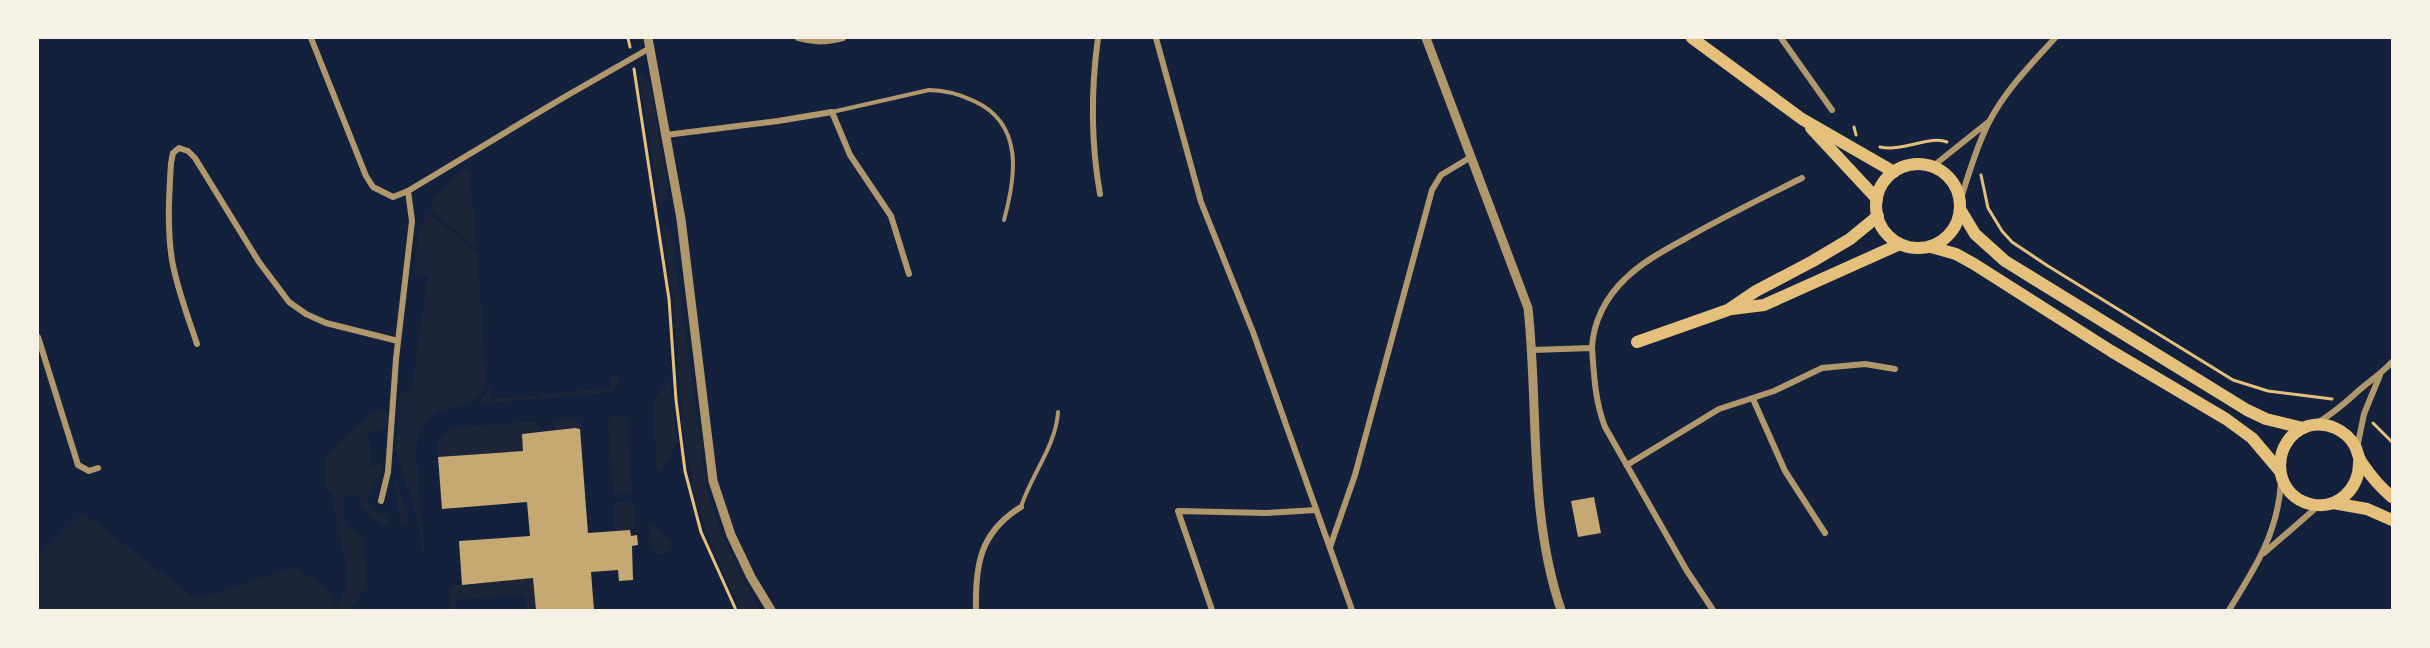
<svg xmlns="http://www.w3.org/2000/svg" width="2430" height="648" font-family="Figtree,sans-serif">
<style>
.green{fill:#1d2539}
.building{fill:#c6a872}
.lines{fill:none;stroke-linecap:round;stroke-linejoin:round}
.path{stroke:#e5c07b;stroke-width:3}
.service{stroke:#b1986c;stroke-width:4}
.minor{stroke:#b1986c;stroke-width:6}
.tertiary{stroke:#b1986c;stroke-width:9}
.trunk{stroke:#e5c07b;stroke-width:12}
</style>
<rect width="100%" height="100%" fill="#14213d"/>
<g class="green">
<polygon points="639,75 648,82 651,90 668,189 666,200 660,208"/>
<polygon points="465,167 470,173 476,248 430,209 435,199"/>
<path d="M 427,213 L 454,233 L 478,256 L 486,384 C 476,417 433,396 419,432 C 412,452 423,528 425,552 L 422,553 L 419,523 L 396,451 L 401,391 L 411,393 L 428,276 L 414,274 L 419,233 Z"/>
<polygon points="662,221 670,231 673,242 707,489 720,532 759,610 740,610 712,546 694,494 682,422 674,305"/>
<polygon points="610,377 617,377 620,382 613,390 601,394 541,398 541,394 611,388"/>
<polygon points="670,379 677,444 657,477 653,401"/>
<polygon points="491,384 491,399 535,395 535,399 478,404 487,393"/>
<path d="M 386,409 L 387,425 L 384,429 L 368,433 L 371,466 L 382,465 C 385,487 358,489 371,511 L 387,515 L 388,525 L 381,525 L 360,506 L 359,495 L 344,497 L 345,524 L 363,540 L 367,587 L 349,610 L 38,610 L 38,557 L 83,513 L 197,600 L 294,567 L 324,586 L 336,608 C 361,573 333,532 332,494 L 325,489 L 325,456 C 339,445 369,410 386,409 Z"/>
<polygon points="613,415 624,417 627,422 632,493 614,496 608,422"/>
<polygon points="570,418 580,423 584,428 555,430 553,420"/>
<path d="M 538,421 L 539,431 L 523,433 L 524,450 L 439,457 C 438,444 438,435 450,428 Z"/>
<polygon points="393,469 410,523 401,524"/>
<polygon points="614,502 633,503 635,529 615,531"/>
<polygon points="653,524 672,542 672,547 667,554 658,554 652,549 650,526"/>
<polygon points="534,579 536,610 526,610 524,594 455,600 456,610 450,609 449,586"/>
</g>
<g class="building">
<polygon points="575,428 580,429 588,533 630,530 631,536 637,535 638,545 632,546 633,580 619,581 618,570 591,572 594,610 536,610 533,578 462,585 459,541 530,536 527,502 442,509 438,457 523,451 522,434"/>
<polygon points="1594,497 1601,533 1578,537 1571,501"/>
</g>
<g class="lines">
<g class="path">
<polyline points="628,38 630,47"/>
<polyline points="634,69 669,299 676,400 685,471 701,532 736,610"/>
<polyline points="1854,127 1856,135"/>
<path d="M 1880,147 C 1904,152 1930,135 1947,142"/>
<polyline points="1981,175 1988,208 2002,231 2012,242 2048,266 2233,380 2268,391 2332,399"/>
<polyline points="2373,423 2392,442"/>
</g>
<g class="service">
<path d="M 832,112 L 929,90 C 945,90 959,94 974,101 C 1024,124 1016,176 1004,220"/>
<path d="M 1021,507 C 1031,475 1056,446 1058,412"/>
</g>
<g class="minor">
<polyline points="311,38 366,176 373,187 393,197 408,191 561,99 650,48"/>
<path d="M 798,38 C 814,43 827,42 843,38"/>
<path d="M 1098,38 C 1091,89 1091,143 1100,194"/>
<polyline points="1156,38 1201,202 1253,332 1352,610"/>
<polyline points="1781,38 1832,110"/>
<polyline points="666,135 778,121 832,112 850,155 891,216 909,274"/>
<polyline points="1932,167 1987,123"/>
<path d="M 1960,201 C 1969,174 1976,147 1989,122 C 2005,91 2032,63 2055,38"/>
<polyline points="38,337 78,465 89,471 98,468"/>
<path d="M 197,344 C 188,317 177,289 172,260 C 167,228 169,195 171,163 L 173,153 L 179,148 L 188,151 L 195,158 L 259,262 L 289,302 L 306,314 L 326,323 L 398,341"/>
<path d="M 1592,348 C 1593,322 1606,297 1625,279 C 1641,263 1663,251 1683,240 C 1721,218 1762,198 1802,178"/>
<path d="M 1532,350 L 1592,348 C 1594,376 1595,401 1605,427 L 1687,571 L 1713,610"/>
<polyline points="1753,399 1785,471 1825,533"/>
<path d="M 2319,422 C 2333,413 2344,404 2356,393 C 2368,382 2381,374 2392,362"/>
<polyline points="2357,448 2364,414 2380,375"/>
<polyline points="1627,465 1719,409 1774,391 1822,368 1865,364 1895,369"/>
<polyline points="381,501 388,472 396,359 412,221 408,191"/>
<polyline points="1330,547 1355,475 1432,190 1441,175 1471,157"/>
<polyline points="2264,553 2317,507"/>
<path d="M 976,610 C 975,565 980,532 1021,507"/>
<polyline points="1212,610 1178,511 1266,513 1316,510"/>
<path d="M 2229,610 C 2255,568 2278,533 2281,482"/>
</g>
<g class="tertiary">
<polyline points="648,38 681,219 713,481 731,535 751,577 771,610"/>
<path d="M 1426,38 L 1528,308 C 1539,410 1528,512 1561,610"/>
</g>
<g class="trunk">
<polyline points="1692,38 1802,119 1894,172"/>
<polyline points="1811,128 1877,199"/>
<circle cx="1918" cy="206" r="42"/>
<polyline points="1960,209 1975,234 2005,261 2247,410 2266,419 2303,428"/>
<polyline points="1931,247 1956,254 1974,264 2111,351 2226,419 2252,438 2280,471"/>
<polyline points="1732,309 1764,305 1900,244"/>
<polyline points="1637,342 1728,310 1756,291 1813,261 1850,239 1878,216"/>
<path d="M 2359,461 C 2360,488 2338,511 2310,504 C 2270,494 2271,438 2308,426 C 2327,421 2346,430 2355,446 C 2358,452 2358,458 2362,463 C 2370,475 2381,488 2392,497"/>
<polyline points="2333,503 2367,509 2392,520"/>
</g>
</g>
<rect width="2430" height="648" fill="none" stroke="#f6f1e7" stroke-width="78"/>
</svg>
